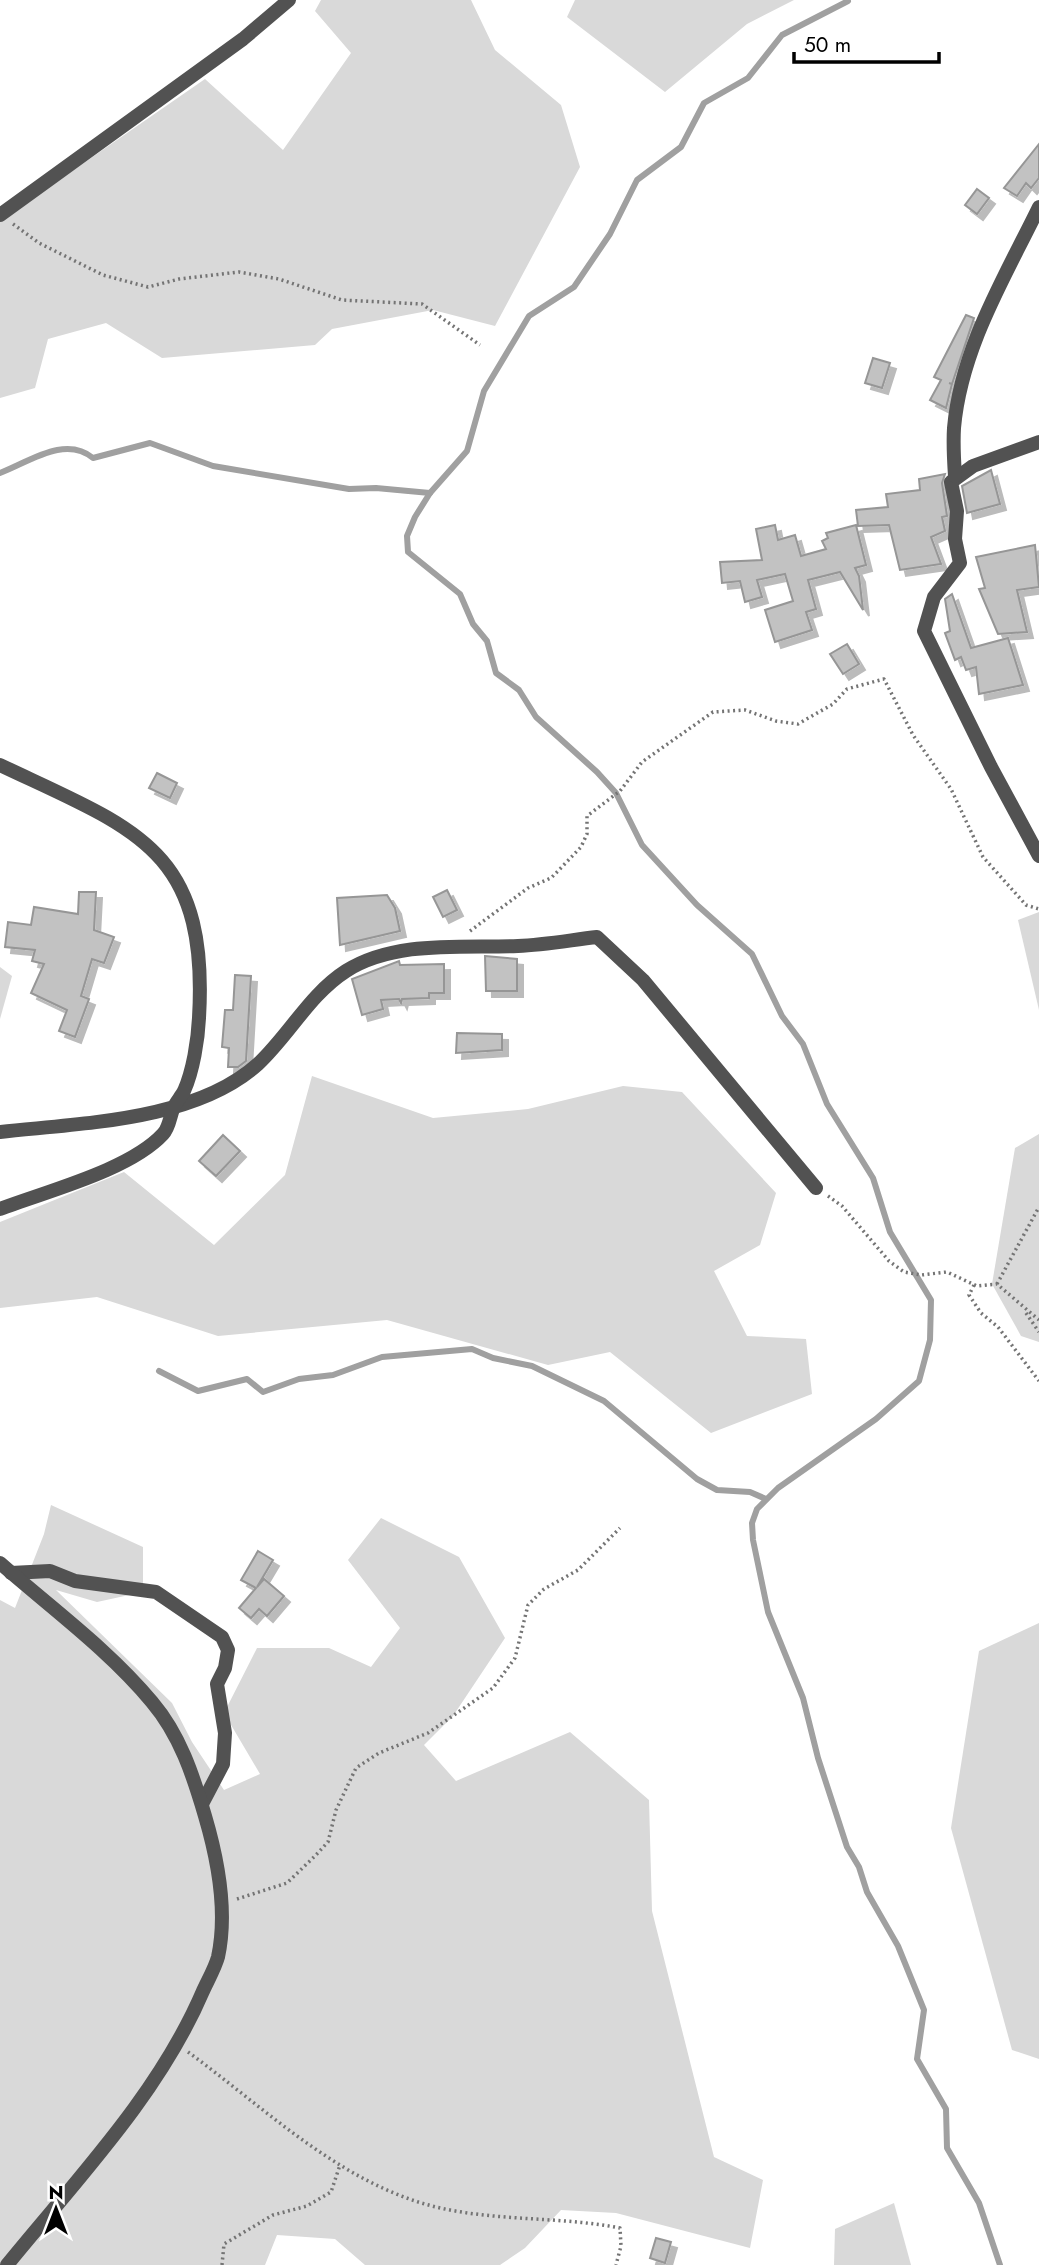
<svg xmlns="http://www.w3.org/2000/svg" width="1039" height="2265" font-family="Jost,sans-serif">
<style>
.green{fill:#d9d9d9}
.lines{fill:none;stroke-linecap:round;stroke-linejoin:round}
.stream{stroke:#a0a0a0;stroke-width:6}
.building{fill:#c2c2c2;stroke:#969696;stroke-width:2;filter:url(#shadow)}
.path{stroke:#747474;stroke-width:3.5;stroke-dasharray:2 3.5;stroke-linecap:butt}
.minor{stroke:#525252;stroke-width:14}
.tertiary{stroke:#525252;stroke-width:14}
</style>
<defs>
<filter id="shadow"><feDropShadow dx="6" dy="6" stdDeviation="0" flood-color="#0004"/></filter>
</defs>
<rect width="100%" height="100%" fill="#fff"/>
<g class="green">
<polygon points="321,0 471,0 495,50 561,105 580,167 495,326 433,310 332,329 315,345 162,358 106,323 48,339 35,388 0,398 0,221 205,79 283,150 351,53 315,11"/>
<polygon points="575,0 794,0 747,24 665,92 567,17"/>
<polygon points="1039,912 1039,1010 1018,920"/>
<polygon points="0,967 12,976 0,1019"/>
<polygon points="312,1076 433,1118 528,1109 623,1086 682,1092 776,1193 760,1245 714,1271 747,1336 806,1339 812,1394 711,1433 610,1352 548,1365 387,1320 218,1336 97,1297 0,1308 0,1222 124,1172 214,1245 285,1175"/>
<polygon points="1039,1134 1039,1342 1021,1336 992,1284 1015,1148"/>
<polygon points="51,1505 143,1547 143,1592 97,1602 56,1590 172,1703 192,1742 224,1790 260,1774 224,1713 257,1648 329,1648 371,1667 400,1628 348,1560 381,1518 459,1557 505,1638 453,1716 424,1745 456,1781 570,1732 649,1800 652,1911 714,2157 763,2180 750,2248 616,2213 561,2210 525,2248 500,2265 365,2265 335,2239 277,2235 265,2265 0,2265 0,1600 15,1608 44,1534"/>
<polygon points="1039,1623 1039,2059 1012,2050 951,1828 979,1651"/>
<polygon points="894,2203 911,2265 834,2265 835,2229"/>
</g>
<g class="lines">
<g class="stream">
<polyline points="848,1 782,35 748,78 704,103 681,147 637,180 610,234 574,287 529,316 484,391 467,451 430,493 415,517 407,536 408,552 460,594 473,624 487,641 496,673 519,690 536,717 597,772 616,793 642,845 697,905 752,954 782,1016 803,1044 827,1104 873,1178 890,1232 931,1300 930,1340 919,1381 876,1419 778,1488 757,1509 752,1523 753,1540 768,1612 803,1698 818,1758 847,1847 859,1867 867,1892 898,1946 924,2010 917,2059 946,2109 947,2148 979,2203 1000,2265"/>
<path d="M 0,473 C 29,462 65,435 93,458 L 150,443 L 213,466 L 349,489 L 376,488 L 430,493"/>
<polyline points="159,1371 198,1391 247,1379 263,1392 299,1379 333,1375 382,1357 472,1349 493,1358 532,1366 604,1401 697,1479 717,1490 750,1492 766,1499"/>
</g>
</g>
<g class="building">
<polygon points="1039,144 1039,178 1031,188 1026,183 1017,196 1004,188"/>
<polygon points="977,189 989,198 977,214 965,205"/>
<polygon points="966,315 974,318 952,384 949,383 952,384 946,408 930,400 941,380 934,377"/>
<polygon points="873,358 890,363 882,388 865,383"/>
<polygon points="991,470 1000,504 967,513 962,486"/>
<polygon points="945,474 942,483 947,516 942,517 945,531 931,537 941,564 900,570 889,525 858,526 856,510 888,507 886,494 920,490 919,479"/>
<polygon points="775,525 778,540 795,535 801,556 826,549 822,541 828,538 826,533 856,525 866,565 855,568 859,576 863,610 840,572 808,580 816,609 806,612 812,630 775,642 765,610 793,601 785,574 757,580 762,597 745,602 740,581 722,583 720,562 762,560 756,529"/>
<polygon points="1035,545 1039,587 1017,590 1027,632 998,634 979,589 985,588 976,557"/>
<polygon points="952,594 971,648 1008,638 1023,685 979,694 976,667 966,670 961,657 955,660 945,633 950,631 945,599"/>
<polygon points="847,644 859,664 843,674 830,654"/>
<polygon points="157,773 177,783 170,798 149,788"/>
<polygon points="447,890 457,910 443,917 433,897"/>
<polygon points="79,892 96,892 94,930 114,937 104,963 92,959 81,996 89,999 75,1037 59,1031 67,1010 31,993 44,964 32,961 35,950 5,947 8,922 31,925 34,907 78,914"/>
<polygon points="387,895 395,908 400,931 340,945 337,898"/>
<polygon points="485,956 517,959 517,991 486,991"/>
<polygon points="399,961 400,965 444,964 444,993 429,993 429,998 402,999 401,1003 399,999 381,1000 383,1009 362,1015 352,979"/>
<polygon points="235,975 251,976 246,1061 238,1067 228,1067 229,1048 222,1047 225,1010 233,1010"/>
<polygon points="457,1033 502,1034 502,1050 456,1053"/>
<polygon points="223,1135 240,1151 216,1176 199,1161"/>
<polygon points="258,1551 273,1560 257,1587 264,1579 284,1596 267,1616 259,1609 251,1618 239,1608 256,1588 241,1580"/>
<polygon points="656,2238 671,2242 665,2263 650,2258"/>
</g>
<g class="lines">
<g class="path">
<polyline points="13,224 39,243 103,275 148,287 179,279 239,272 279,279 342,300 422,304 480,345"/>
<polyline points="470,931 528,888 551,878 558,871 581,847 587,834 587,816 620,791 642,762 713,712 745,710 776,721 798,724 833,704 847,689 884,679 913,735 951,789 983,857 1026,905 1039,909"/>
<polyline points="828,1196 842,1206 889,1261 904,1272 921,1275 947,1272 977,1286 997,1284 1039,1320"/>
<polyline points="997,1284 1039,1207"/>
<polyline points="974,1285 969,1295 981,1313 998,1327 1039,1381"/>
<polyline points="1026,1313 1039,1332"/>
<polyline points="237,1899 287,1883 315,1856 328,1842 336,1810 356,1768 379,1753 428,1733 493,1688 515,1658 528,1605 544,1589 578,1570 620,1528"/>
<path d="M 188,2052 C 269,2111 348,2191 450,2210 C 507,2221 564,2217 620,2228 L 621,2246 L 616,2265"/>
<polyline points="222,2265 224,2244 273,2215 307,2206 331,2192 340,2165"/>
</g>
<g class="minor">
<polyline points="1039,442 973,466 951,482 957,511 955,539 960,563 934,597 924,631 991,767 1039,856"/>
<path d="M 955,476 C 954,461 953,444 954,428 C 961,348 1005,277 1039,207"/>
<path d="M 0,1132 C 81,1123 195,1121 258,1064 C 289,1035 310,994 346,971 C 395,940 462,948 518,946 C 544,945 571,940 597,937 L 643,980 L 816,1188"/>
<polyline points="11,1573 50,1571 75,1581 156,1592 222,1637 228,1650 225,1668 217,1684 225,1733 223,1764 202,1804"/>
</g>
<g class="tertiary">
<polyline points="0,215 243,39 289,0"/>
<path d="M 0,765 C 135,829 209,848 199,1018 C 198,1040 193,1071 184,1091 C 181,1097 175,1103 173,1109 C 170,1117 169,1128 163,1134 C 130,1170 47,1191 0,1209"/>
<path d="M 0,1563 C 50,1607 109,1650 152,1702 C 180,1735 193,1775 205,1816 C 218,1860 228,1911 218,1957 C 215,1968 208,1980 203,1991 C 159,2094 77,2179 7,2265"/>
</g>
</g>
<g transform="translate(56 2209)" stroke="#ffffff" stroke-width="5" paint-order="stroke">
<path d="M0-5L12 26L0 18L-12 26Z" fill="#000000"/>
<text y="-10" font-size="19" font-weight="bold" text-anchor="middle" fill="#000000">N</text>
</g>
<path d="M794 52v10h145v-10" fill="none" stroke="#000000" stroke-width="3.5"/>
<text x="804" y="52" font-size="21" fill="#000000" stroke="#ffffff" stroke-width="5" paint-order="stroke">50 m</text>
</svg>
